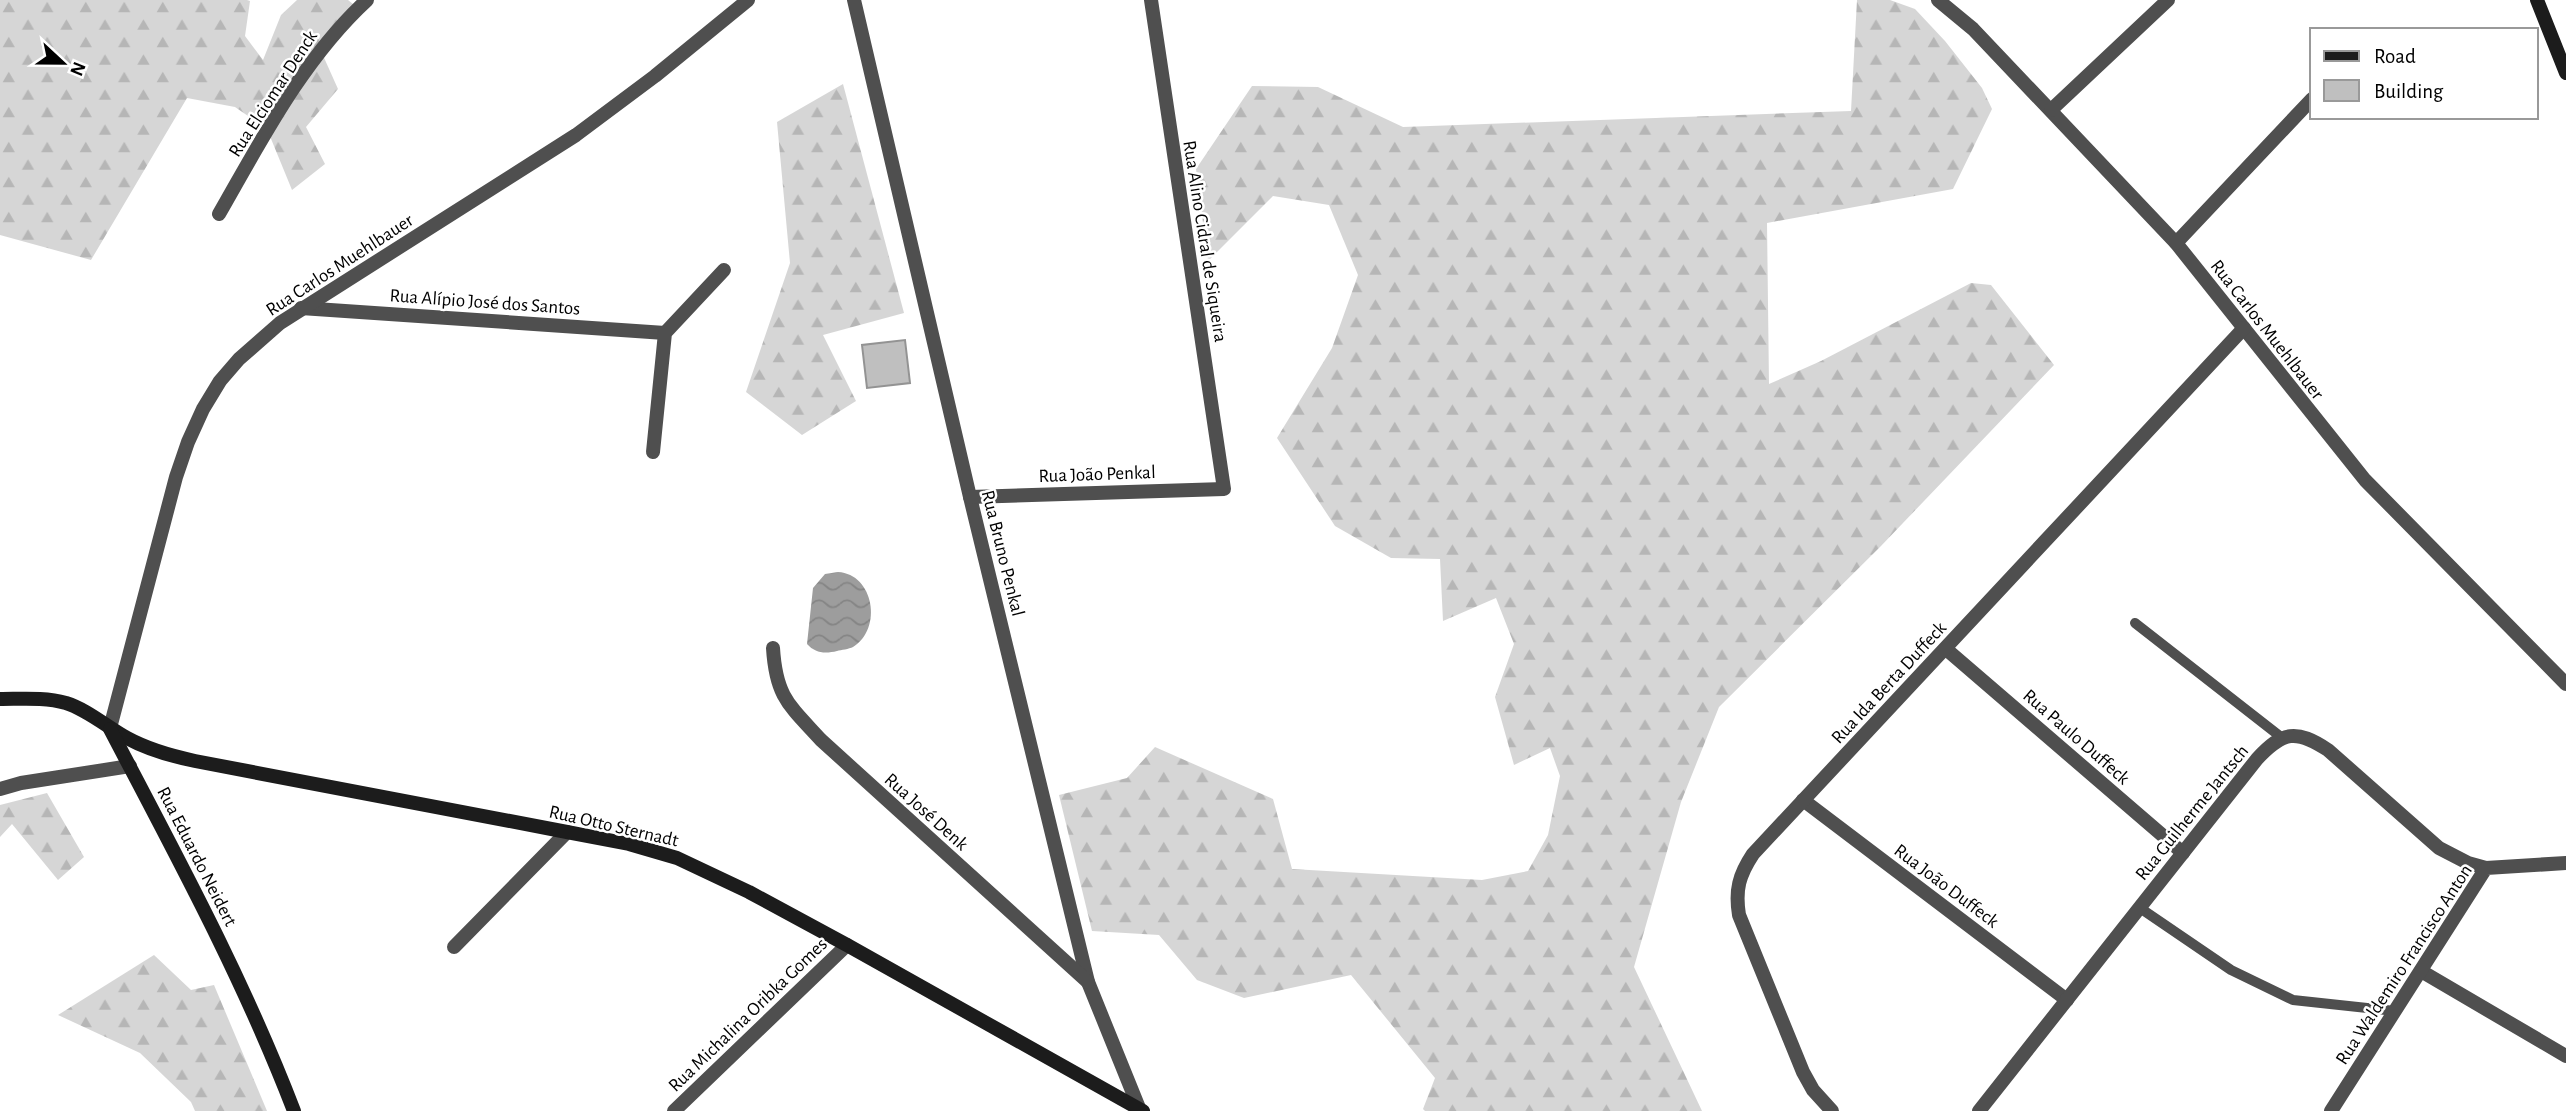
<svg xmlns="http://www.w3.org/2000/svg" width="2566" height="1111" font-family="'Alegreya Sans',sans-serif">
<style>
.forest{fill:url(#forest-firs)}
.water{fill:url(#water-waves)}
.building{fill:#bfbfbf;stroke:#939393;stroke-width:2}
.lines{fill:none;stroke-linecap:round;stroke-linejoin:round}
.lane{stroke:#4f4f4f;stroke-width:10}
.street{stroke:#4f4f4f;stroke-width:14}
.secondary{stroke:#1c1c1c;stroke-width:14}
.labels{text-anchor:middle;stroke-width:5;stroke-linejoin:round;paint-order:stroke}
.street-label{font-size:19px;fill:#000;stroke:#fff}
</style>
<defs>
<pattern id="forest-firs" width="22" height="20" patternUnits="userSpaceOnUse" patternTransform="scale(1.75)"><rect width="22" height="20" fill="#d6d6d6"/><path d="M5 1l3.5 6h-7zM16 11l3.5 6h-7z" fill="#b6b6b6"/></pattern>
<pattern id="water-waves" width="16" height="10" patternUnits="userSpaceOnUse" patternTransform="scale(1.75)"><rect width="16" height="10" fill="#9d9d9d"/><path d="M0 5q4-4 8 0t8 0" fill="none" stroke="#858585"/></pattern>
</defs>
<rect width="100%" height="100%" fill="#fff"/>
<g class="forest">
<polygon points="0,0 247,0 250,1 245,36 263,60 281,15 297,0 348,0 358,8 321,51 338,89 306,127 325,164 292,190 267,129 235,107 187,98 91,260 0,235"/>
<polygon points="1857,0 1890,0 1915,9 1945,41 1982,88 1992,109 1953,189 1767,223 1769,384 1821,361 1971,283 1991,285 2054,365 1881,546 1719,707 1681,802 1634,967 1702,1111 1425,1111 1423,1109 1435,1078 1351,975 1244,998 1197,980 1159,935 1092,931 1059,795 1127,778 1155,747 1273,799 1292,869 1482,880 1528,871 1548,835 1560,776 1550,748 1514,765 1495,697 1514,644 1496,598 1443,621 1440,559 1391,558 1335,526 1277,438 1332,348 1358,275 1329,205 1273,196 1208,261 1196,169 1252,86 1318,87 1403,127 1851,111"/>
<polygon points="843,84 904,313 823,335 856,401 802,435 746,392 790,263 777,122"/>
<polygon points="47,793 84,857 58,880 12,824 0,837 0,805"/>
<polygon points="154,955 191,990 214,985 267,1111 195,1111 191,1102 140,1053 58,1015"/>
</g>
<path class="water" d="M 838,572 C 874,574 883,629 853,647 C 849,649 841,650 837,651 C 825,654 815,653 807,644 L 813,588 L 825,574 Z"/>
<polygon class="building" points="905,340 910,383 867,388 862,345"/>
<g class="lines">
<g class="lane">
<polyline points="2135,623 2281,737"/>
<polyline points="2140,908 2231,970 2293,1000 2395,1011"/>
</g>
<g class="street">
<polyline points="854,0 970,497 1088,982 1139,1108"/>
<polyline points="1938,0 1973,29 2176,243 2365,480 2566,684"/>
<polyline points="2051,110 2168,0"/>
<path d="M 219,214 C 262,139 303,59 367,0"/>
<polyline points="2176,243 2312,99"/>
<polyline points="301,308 665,333"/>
<polyline points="653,452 665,333 724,270"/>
<polyline points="970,497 1224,489 1151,0"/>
<path d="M 773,648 C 776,697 789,705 821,740 L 1088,982"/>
<polyline points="1946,649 2183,853"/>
<polyline points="110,728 176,477 188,442 203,409 220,381 239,359 280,323 576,135 655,76 748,0"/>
<polyline points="0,789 21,783 130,766"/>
<polyline points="1803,800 2067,1000"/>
<polyline points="454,947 567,832"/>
<polyline points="2421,971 2566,1056"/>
<polyline points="674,1111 847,945"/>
<path d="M 1832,1111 L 1813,1090 L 1803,1072 L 1739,915 C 1735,890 1739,875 1753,854 L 2244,328"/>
<path d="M 1979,1111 L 2257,759 C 2283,731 2296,729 2328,750 L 2439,848 L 2468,863 L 2486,868"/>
<polyline points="2331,1111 2486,868 2566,863"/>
</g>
<g class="secondary">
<polyline points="2537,0 2566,73"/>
<path d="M 0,699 C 22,699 45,697 66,703 C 88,710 107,727 127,738 C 149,750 171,756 195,761 L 567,832 L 629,844 L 677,858 L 749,892 L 847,945 L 1143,1111"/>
<path d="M 110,729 C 176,855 243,978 294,1111"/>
</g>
</g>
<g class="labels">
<g class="street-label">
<text transform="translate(272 93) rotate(-57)" y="7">Rua Elciomar Denck</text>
<text transform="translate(1206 241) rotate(81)" y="7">Rua Alino Cidral de Siqueira</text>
<text transform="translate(339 264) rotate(-33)" y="7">Rua Carlos Muehlbauer</text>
<text transform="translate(485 301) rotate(4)" y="7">Rua Alípio José dos Santos</text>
<text transform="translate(2268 329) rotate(52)" y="7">Rua Carlos Muehlbauer</text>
<text transform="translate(1097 473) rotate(-2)" y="7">Rua João Penkal</text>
<text transform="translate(1004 553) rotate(76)" y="7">Rua Bruno Penkal</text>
<text transform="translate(1888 682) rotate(-47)" y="7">Rua Ida Berta Duffeck</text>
<text transform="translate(2077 736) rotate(41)" y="7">Rua Paulo Duffeck</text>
<text transform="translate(927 811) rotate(42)" y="7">Rua José Denk</text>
<text transform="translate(2191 812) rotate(-51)" y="7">Rua Guilherme Jantsch</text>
<text transform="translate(614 825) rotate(13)" y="7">Rua Otto Sternadt</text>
<text transform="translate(198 856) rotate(63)" y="7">Rua Eduardo Neidert</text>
<text transform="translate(1947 885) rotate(37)" y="7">Rua João Duffeck</text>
<text transform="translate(2403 964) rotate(-57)" y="7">Rua Waldemiro Francisco Anton</text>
<text transform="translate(747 1014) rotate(-44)" y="7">Rua Michalina Oribka Gomes</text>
</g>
</g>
<rect x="2310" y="28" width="228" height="91" fill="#ffffff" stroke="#999999" stroke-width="2"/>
<rect x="2324" y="51" width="35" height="10" fill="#1c1c1c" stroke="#999999" stroke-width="2"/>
<text x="2374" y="63" font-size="21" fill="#000000">Road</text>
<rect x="2324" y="80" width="35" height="21" fill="#bfbfbf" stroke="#999999" stroke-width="2"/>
<text x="2374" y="98" font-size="21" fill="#000000">Building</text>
<g transform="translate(63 63) rotate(112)" stroke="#ffffff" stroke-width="5" paint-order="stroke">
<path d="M0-5L12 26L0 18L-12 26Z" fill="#000000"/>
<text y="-10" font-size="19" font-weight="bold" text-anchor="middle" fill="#000000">N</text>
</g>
</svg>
